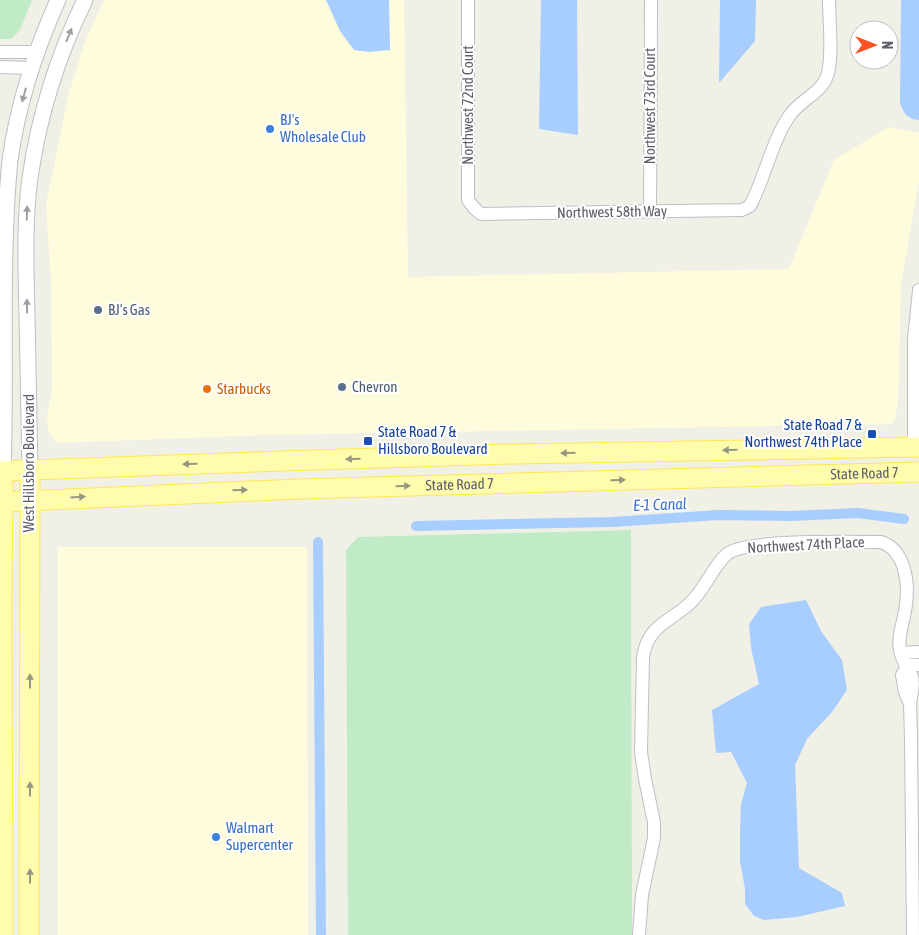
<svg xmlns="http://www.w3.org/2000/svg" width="919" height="935" font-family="'Asap Condensed',sans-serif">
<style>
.commercial{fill:#fffcdd}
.green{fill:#c0ebc6}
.water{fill:#a8cdff}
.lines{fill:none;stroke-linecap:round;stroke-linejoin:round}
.canal{stroke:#a8cdff;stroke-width:10}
.minor-casing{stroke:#bdbfc6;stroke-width:14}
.tertiary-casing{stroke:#bdbfc6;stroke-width:17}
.primary-casing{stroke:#ffe751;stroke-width:21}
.minor{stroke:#fff;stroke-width:12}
.tertiary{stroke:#fff;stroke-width:15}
.primary{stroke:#fffdad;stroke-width:19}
.oneway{fill:#9ea0a4}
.oneway2{fill:#969780}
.shop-dot{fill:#3f7fe0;stroke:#fff;stroke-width:2}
.service-dot{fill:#5c6f8a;stroke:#fff;stroke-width:2}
.food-dot{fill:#e8710a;stroke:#fff;stroke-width:2}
.transit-dot{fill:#1a4fb4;stroke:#fff;stroke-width:2}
.labels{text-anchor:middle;stroke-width:4;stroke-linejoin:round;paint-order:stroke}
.street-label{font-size:15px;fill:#5d6068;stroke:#fff}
.shop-label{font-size:15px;fill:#366cbe;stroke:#fff;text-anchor:start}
.service-label{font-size:15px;fill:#4e5e75;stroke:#fff;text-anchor:start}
.food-label{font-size:15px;fill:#c56008;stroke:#fff;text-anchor:start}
.transit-label{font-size:15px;fill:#164399;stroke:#fff;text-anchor:end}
.water-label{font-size:16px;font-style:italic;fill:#3d70d0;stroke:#fff}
</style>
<rect width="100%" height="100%" fill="#f1f0e6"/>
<g class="commercial">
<polygon points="104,0 404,0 408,277 789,269 834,160 889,127 919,133 919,180 901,284 898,402 896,414 892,424 267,435 56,443 49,433 47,418 52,388 51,281 46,204 69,93 85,42"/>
<polygon points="58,547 307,547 308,935 58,935"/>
</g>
<g class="green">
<polygon points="0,0 32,0 20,30 11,39 0,39"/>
<polygon points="631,530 632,935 348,935 346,550 358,537"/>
</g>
<g class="water">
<polygon points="326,0 389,0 390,50 369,52 354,50 340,31"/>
<polygon points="541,0 577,0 578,135 539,129"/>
<polygon points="720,0 756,0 755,41 719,83"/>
<path d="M 901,0 L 919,0 L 919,120 C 907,119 904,114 900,103 Z"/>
<polygon points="806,600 821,631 842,660 847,690 832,712 807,739 795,765 799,868 842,893 845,906 797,917 764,920 754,916 745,904 745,889 740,861 740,832 741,804 747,783 731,752 716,753 712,710 759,684 751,648 749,624 761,607"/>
</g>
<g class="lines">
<g class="canal">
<polyline points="416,526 612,522 719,515 791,516 858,513 904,519"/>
<polyline points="318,542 321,935"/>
</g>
<defs>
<g id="minor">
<path d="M 468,0 L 468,200 L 474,208 L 481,214 L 742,210 L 750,206 C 765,178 772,140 790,115 C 801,99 823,93 828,73 C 833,51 829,22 829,0"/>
<polyline points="0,52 36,52"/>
<polyline points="0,67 31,68"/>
<polyline points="650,211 651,0"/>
<polyline points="914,447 914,339 919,290"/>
<polyline points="901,653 919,652"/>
<polyline points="905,665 919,665"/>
<polyline points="906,669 902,675 905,692 910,704 911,738 913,935"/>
<path d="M 639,935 L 642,895 L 654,838 L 654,822 L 645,779 L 641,752 L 643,657 C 648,626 667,623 688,605 C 705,591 711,568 727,554 C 744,539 854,542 881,542 C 905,550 909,582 906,604 C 905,619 897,635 900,650 C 901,659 907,667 911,674 C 915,682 911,696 910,704"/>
</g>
<g id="tertiary">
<path d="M 3,471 C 7,368 0,263 10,160 C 18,104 35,51 58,0"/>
<path d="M 30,471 C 29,419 28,367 27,315 C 26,269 24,223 30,178 C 39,115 57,57 85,0"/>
</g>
<g id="primary">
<polyline points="0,471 281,461 514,454 919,447"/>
<path id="s1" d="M 0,502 L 299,489 L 919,472"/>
<polyline points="3,935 2,611 3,471"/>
<polyline points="29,935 30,471"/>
</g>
</defs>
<use href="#minor" class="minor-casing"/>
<use href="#tertiary" class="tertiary-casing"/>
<use href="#primary" class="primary-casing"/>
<use href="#minor" class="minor"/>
<use href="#tertiary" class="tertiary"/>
<use href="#primary" class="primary"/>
</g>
<defs><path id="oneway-solid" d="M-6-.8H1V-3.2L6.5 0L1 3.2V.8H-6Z" transform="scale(1.25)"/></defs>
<g class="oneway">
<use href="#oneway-solid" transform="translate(69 35) rotate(-68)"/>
<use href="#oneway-solid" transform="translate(24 95) rotate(105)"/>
<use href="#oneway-solid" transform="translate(27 213) rotate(-88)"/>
<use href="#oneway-solid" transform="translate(27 306) rotate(-91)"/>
</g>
<g class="oneway2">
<use href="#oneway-solid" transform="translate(730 450) rotate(179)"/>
<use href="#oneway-solid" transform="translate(568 453) rotate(179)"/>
<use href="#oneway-solid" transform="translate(353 459) rotate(178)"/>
<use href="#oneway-solid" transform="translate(190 464) rotate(178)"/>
<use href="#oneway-solid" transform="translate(618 480) rotate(-1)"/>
<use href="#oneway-solid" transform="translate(403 486) rotate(-1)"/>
<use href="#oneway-solid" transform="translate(240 490) rotate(-2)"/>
<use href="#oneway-solid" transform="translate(78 497) rotate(-3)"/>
<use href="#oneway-solid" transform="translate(30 681) rotate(-90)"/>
<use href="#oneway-solid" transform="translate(30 789) rotate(-90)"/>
<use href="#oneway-solid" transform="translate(30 876) rotate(-90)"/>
</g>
<g class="shop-dot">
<circle cx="270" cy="129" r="5"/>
<circle cx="216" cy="837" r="5"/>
</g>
<g class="service-dot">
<circle cx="98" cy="310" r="5"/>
<circle cx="342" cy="387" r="5"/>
</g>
<circle class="food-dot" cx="207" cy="389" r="5"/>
<g class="transit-dot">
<rect x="867" y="429" width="10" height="10" rx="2.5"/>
<rect x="363" y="436" width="10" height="10" rx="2.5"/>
</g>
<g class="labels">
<g class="street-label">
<text transform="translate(468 105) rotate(-90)" y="5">Northwest 72nd Court</text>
<text transform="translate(650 106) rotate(-90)" y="5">Northwest 73rd Court</text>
<text transform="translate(612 212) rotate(-1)" y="5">Northwest 58th Way</text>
<text transform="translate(29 463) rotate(-90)" y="5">West Hillsboro Boulevard</text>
<text dy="5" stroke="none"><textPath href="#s1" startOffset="865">State Road 7</textPath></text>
<text dy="5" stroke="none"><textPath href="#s1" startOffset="460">State Road 7</textPath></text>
<text transform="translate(806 545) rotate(-3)" y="5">Northwest 74th Place</text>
</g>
<g class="shop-label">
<text x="280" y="125">BJ's<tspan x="280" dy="17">Wholesale Club</tspan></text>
<text x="226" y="833">Walmart<tspan x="226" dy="17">Supercenter</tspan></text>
</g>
<g class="service-label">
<text x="108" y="315">BJ’s Gas</text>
<text x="352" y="392">Chevron</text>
</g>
<g class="food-label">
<text x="217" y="394">Starbucks</text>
</g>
<g class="transit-label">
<text x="862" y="430">State Road 7 &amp;<tspan x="862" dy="17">Northwest 74th Place</tspan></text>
<text x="378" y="437" text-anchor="start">State Road 7 &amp;<tspan x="378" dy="17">Hillsboro Boulevard</tspan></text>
</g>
<g class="water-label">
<text transform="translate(660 504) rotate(-2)" y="6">E-1 Canal</text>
</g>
</g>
<g transform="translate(874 45) rotate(90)"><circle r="24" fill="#ffffff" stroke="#bebfc3"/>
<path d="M0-4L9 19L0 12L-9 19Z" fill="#fb5222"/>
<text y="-8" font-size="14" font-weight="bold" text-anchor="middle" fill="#5d6068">N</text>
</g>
</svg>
